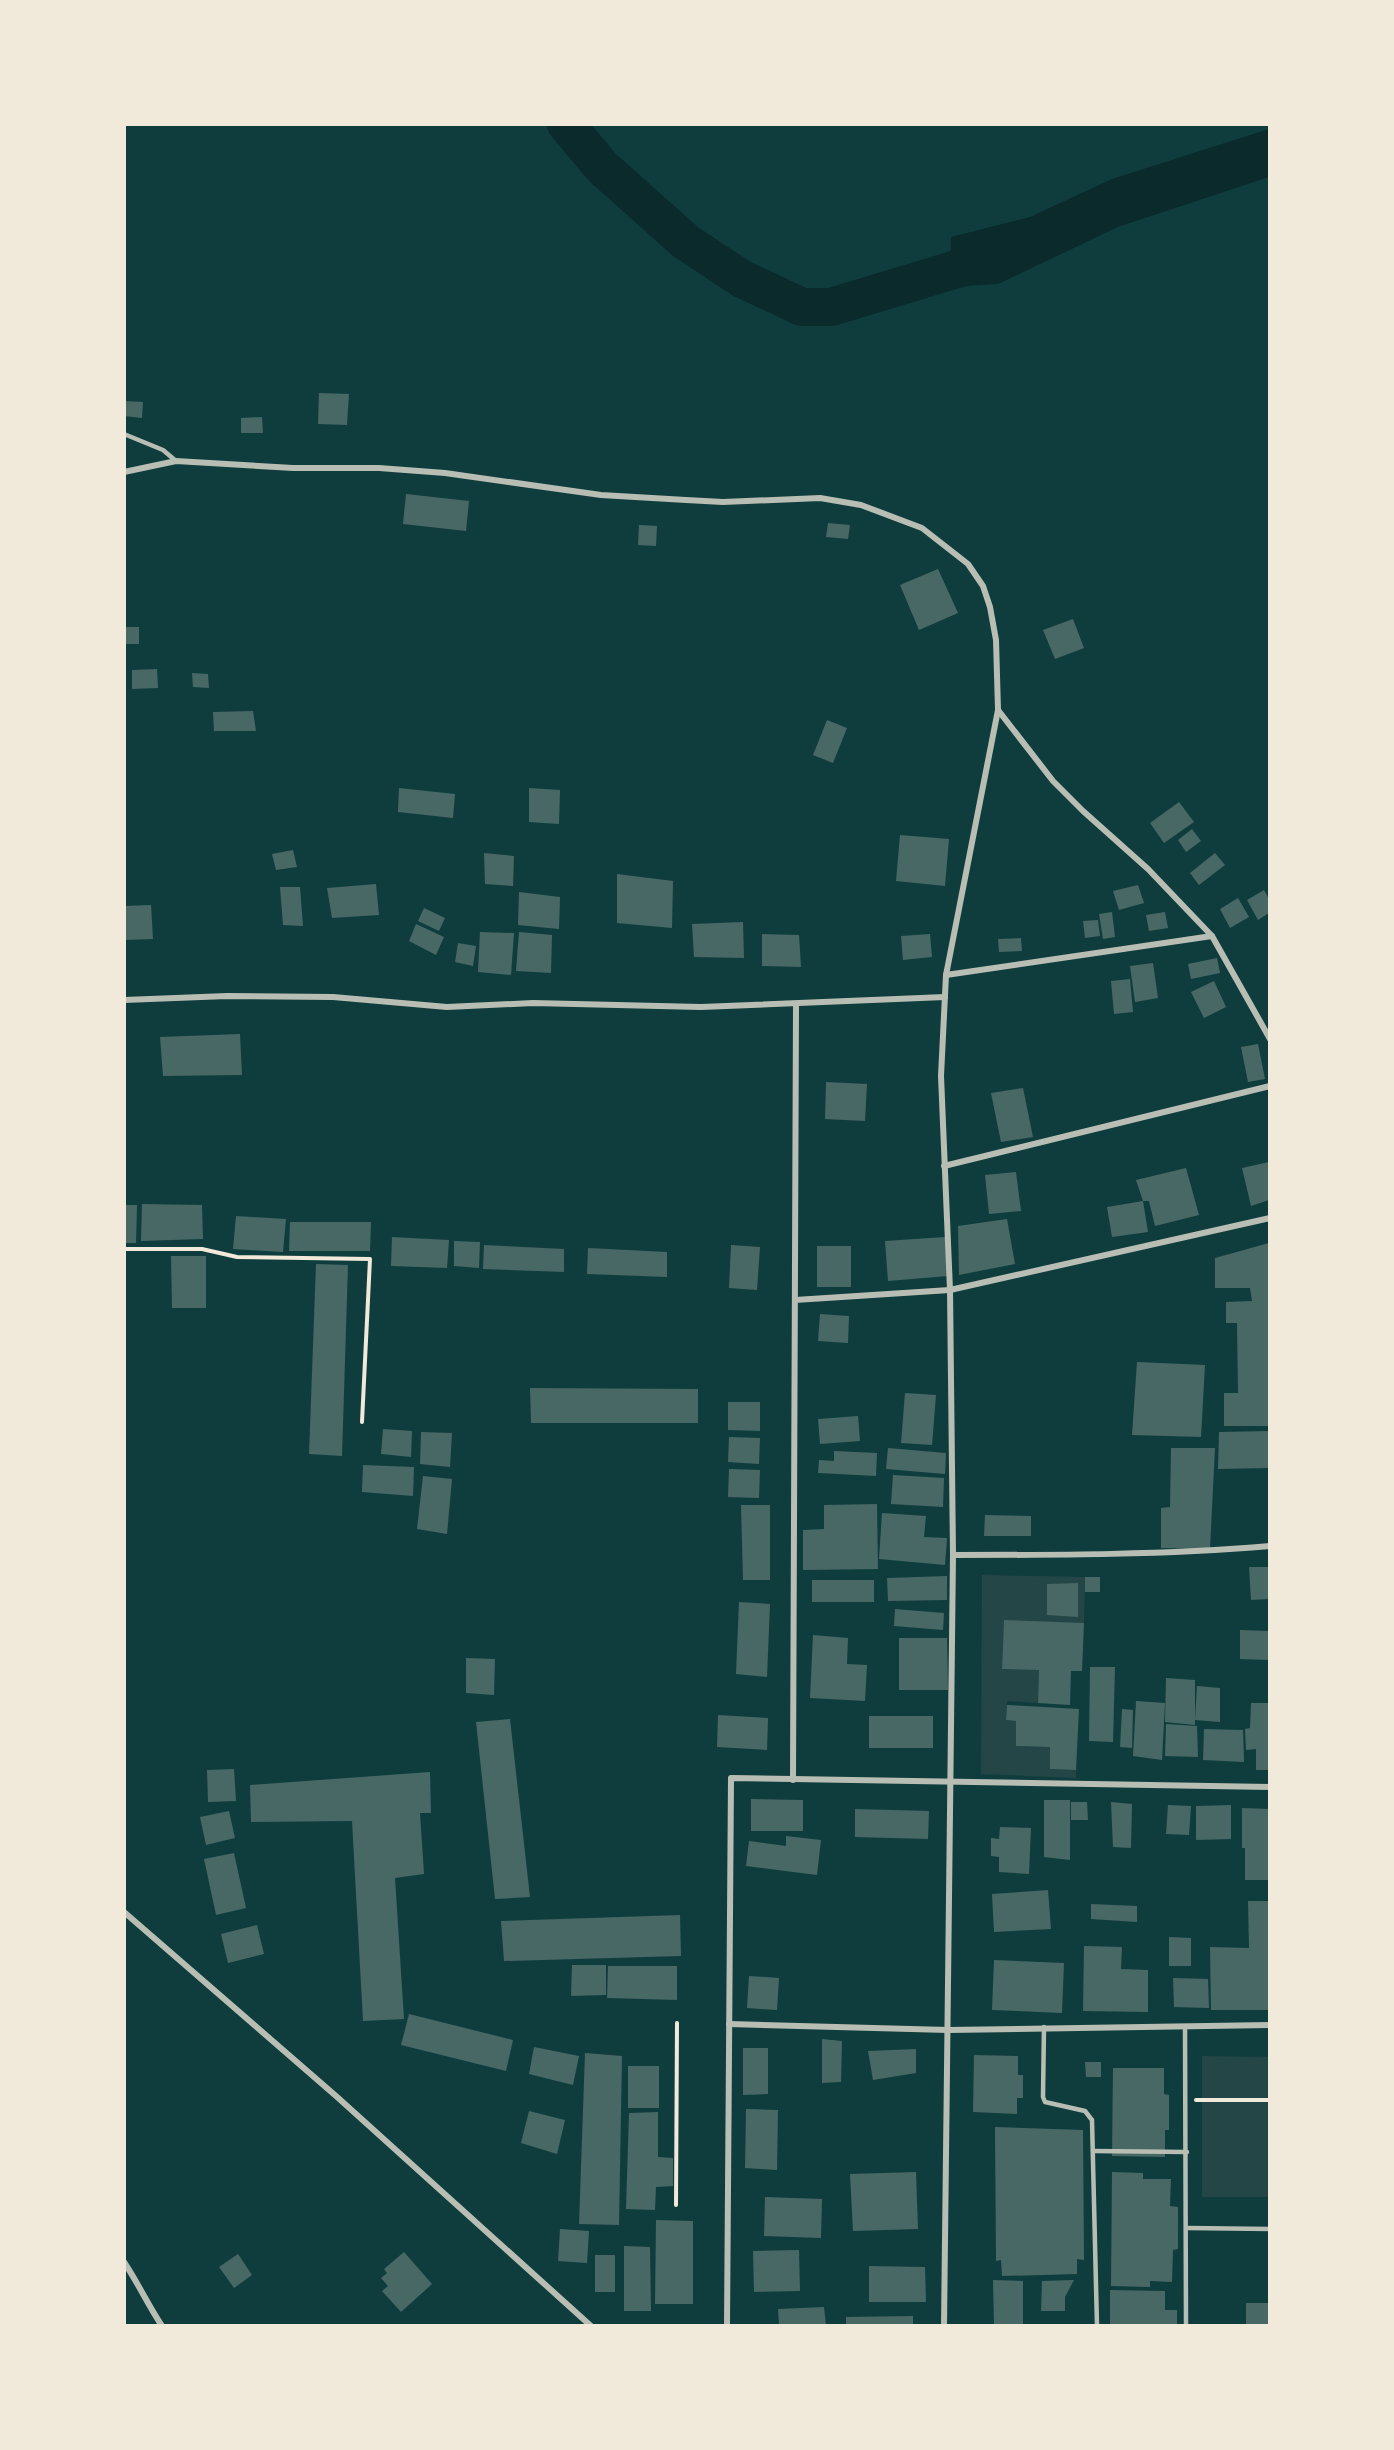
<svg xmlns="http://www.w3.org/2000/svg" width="1394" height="2450" font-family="Barlow,sans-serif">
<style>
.green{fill:#244646}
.water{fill:#0a2a2b}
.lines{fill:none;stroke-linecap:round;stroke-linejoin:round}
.river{stroke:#0a2a2b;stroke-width:38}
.building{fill:#486865}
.path{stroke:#f1e9da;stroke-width:4}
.service{stroke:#b8beb3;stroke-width:4.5}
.minor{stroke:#b8beb3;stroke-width:6}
</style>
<rect width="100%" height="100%" fill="#0f3d3e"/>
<g class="green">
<polygon points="982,1575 1085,1577 1084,1623 1004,1621 1002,1669 1039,1670 1038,1703 1007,1701 1006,1720 1016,1721 1016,1746 1050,1747 1050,1769 1076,1770 1076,1778 981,1774"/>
<polygon points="1202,2056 1269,2057 1269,2197 1202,2197"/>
</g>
<polygon class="water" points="1269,129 1269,177 1118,227 998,284 950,287 951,237 1030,217 1112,179"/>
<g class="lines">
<polyline class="river" points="566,124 602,167 686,242 742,279 802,307 831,307 970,265 996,251"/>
</g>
<g class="building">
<polygon points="319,393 349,394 347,425 318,424"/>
<polygon points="124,401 143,402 142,418 124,416"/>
<polygon points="262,417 263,433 241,433 241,418"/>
<polygon points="406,494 469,501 466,531 403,524"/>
<polygon points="828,523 850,525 848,539 826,537"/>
<polygon points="639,525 657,526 656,546 638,545"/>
<polygon points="938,569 958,613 919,630 900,585"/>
<polygon points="1073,619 1084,648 1055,659 1043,630"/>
<rect x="124" y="627" width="15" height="17"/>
<polygon points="157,669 158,688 132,689 132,670"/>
<polygon points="192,673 208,674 209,688 193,687"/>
<polygon points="253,711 256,731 214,731 213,712"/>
<polygon points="827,720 847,728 833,763 813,755"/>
<polygon points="399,788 455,794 453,818 398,812"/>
<polygon points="529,788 560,790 559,824 529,822"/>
<polygon points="1179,802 1194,822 1164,843 1150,823"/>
<polygon points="1192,829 1201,841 1186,852 1178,840"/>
<polygon points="900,835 949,839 945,886 896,881"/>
<polygon points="293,850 297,867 276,870 272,854"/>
<polygon points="484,853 514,856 513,886 485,884"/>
<polygon points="1215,853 1225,865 1199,885 1190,873"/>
<polygon points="617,874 673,881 672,928 617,923"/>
<polygon points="376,884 379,915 332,918 327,888"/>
<polygon points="1138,885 1144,903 1119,910 1113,891"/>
<polygon points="280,887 300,887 303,926 283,925"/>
<polygon points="1264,890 1269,899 1269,913 1258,920 1247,900"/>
<polygon points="519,892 560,897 559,929 518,925"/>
<polygon points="1238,898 1249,917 1230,928 1220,909"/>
<polygon points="151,905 153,939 124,940 124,906"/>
<polygon points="424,908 445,918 439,931 418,921"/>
<polygon points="1112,912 1115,937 1103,939 1099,914"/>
<polygon points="1165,912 1168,928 1149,931 1146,915"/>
<polygon points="1098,920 1100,936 1085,938 1083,921"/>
<polygon points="743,922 744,958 694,957 692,924"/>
<polygon points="416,924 444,937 436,955 409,941"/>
<polygon points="480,932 514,933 511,975 478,972"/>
<polygon points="519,932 552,935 551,973 516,971"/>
<polygon points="762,934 799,935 801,967 762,966"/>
<polygon points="930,934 932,957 903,960 901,936"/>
<polygon points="1021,938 1022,951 999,952 998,939"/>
<polygon points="458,943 476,946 473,966 455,962"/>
<polygon points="1217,958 1220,973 1191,979 1188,964"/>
<polygon points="1153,963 1158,998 1135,1002 1130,966"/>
<polygon points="1130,979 1133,1012 1114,1014 1111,981"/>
<polygon points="1214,981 1226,1007 1204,1018 1191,992"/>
<polygon points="240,1034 242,1075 163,1076 160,1037"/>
<polygon points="1258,1044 1265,1079 1248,1082 1241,1047"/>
<polygon points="826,1082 867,1084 865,1121 825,1119"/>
<polygon points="1023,1088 1033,1137 1001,1142 991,1093"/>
<polygon points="1269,1162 1269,1200 1251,1206 1242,1168"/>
<polygon points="1186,1168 1199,1215 1155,1226 1149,1201 1143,1201 1136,1180"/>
<polygon points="1016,1172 1021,1211 989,1214 985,1175"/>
<polygon points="1143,1201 1148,1232 1112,1237 1107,1207"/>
<polygon points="142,1204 202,1205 203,1239 141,1241"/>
<polygon points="124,1205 137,1205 136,1243 124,1243"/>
<polygon points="236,1216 286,1219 283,1252 233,1249"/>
<polygon points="1007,1219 1015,1264 959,1275 958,1226"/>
<polygon points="290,1222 371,1222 370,1251 289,1251"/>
<polygon points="392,1237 449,1240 447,1268 391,1266"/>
<polygon points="945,1237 948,1276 888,1281 885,1241"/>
<polygon points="454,1241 480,1242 479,1268 454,1266"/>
<polygon points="1269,1243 1269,1426 1224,1426 1224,1393 1238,1393 1237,1323 1226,1323 1226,1302 1252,1301 1250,1288 1215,1288 1215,1258"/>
<polygon points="484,1245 564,1249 564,1272 483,1269"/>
<polygon points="731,1245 760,1247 757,1290 729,1288"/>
<rect x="817" y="1246" width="34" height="41"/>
<polygon points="588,1248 667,1252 667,1277 587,1274"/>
<polygon points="171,1256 206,1256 206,1308 172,1308"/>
<polygon points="316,1264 348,1265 342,1456 309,1454"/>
<polygon points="820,1314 849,1316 848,1343 818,1341"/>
<polygon points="1137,1362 1205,1365 1201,1437 1132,1435"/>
<polygon points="530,1388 698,1389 698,1423 531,1423"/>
<polygon points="905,1393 936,1395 932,1445 901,1443"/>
<polygon points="728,1402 760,1402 760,1431 728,1430"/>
<polygon points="858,1416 860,1441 820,1444 818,1419"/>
<polygon points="383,1429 412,1431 411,1457 381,1454"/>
<polygon points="1269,1431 1269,1468 1218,1469 1219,1432"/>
<polygon points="421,1432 452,1433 450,1467 420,1464"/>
<polygon points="729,1437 760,1438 759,1464 728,1462"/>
<polygon points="888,1448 946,1453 945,1474 886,1469"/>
<polygon points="1171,1448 1215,1448 1210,1549 1161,1548 1161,1508 1170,1507"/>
<polygon points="834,1451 877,1453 876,1476 818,1473 819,1460 834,1461"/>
<polygon points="363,1465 414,1467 413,1496 362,1492"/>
<polygon points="729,1469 760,1470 759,1498 728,1497"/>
<polygon points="893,1475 944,1478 943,1507 891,1504"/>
<polygon points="423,1476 452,1479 447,1534 417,1529"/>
<polygon points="877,1504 878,1569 803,1570 803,1530 824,1529 824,1505"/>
<polygon points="741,1505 770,1505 770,1580 743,1580"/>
<polygon points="882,1513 926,1516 924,1537 947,1538 945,1565 879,1559"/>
<polygon points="985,1515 1031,1516 1031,1536 984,1536"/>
<polygon points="1249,1567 1269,1567 1269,1599 1251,1600"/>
<polygon points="947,1576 947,1600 888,1601 887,1578"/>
<rect x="1085" y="1577" width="15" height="15"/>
<rect x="812" y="1580" width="62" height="22"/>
<polygon points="1078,1583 1078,1617 1047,1615 1047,1584"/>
<polygon points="739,1602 770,1604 767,1677 736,1674"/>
<polygon points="895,1609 944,1613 943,1630 894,1626"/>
<polygon points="1004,1620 1084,1623 1082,1671 1071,1671 1070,1705 1038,1703 1039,1670 1002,1669"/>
<polygon points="1240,1630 1269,1631 1269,1660 1240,1659"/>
<polygon points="813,1635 848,1638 847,1664 867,1665 865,1701 810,1698"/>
<polygon points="899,1638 947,1638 948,1690 899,1690"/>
<polygon points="466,1658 495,1659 494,1695 466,1693"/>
<polygon points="1090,1667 1115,1667 1113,1742 1089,1741"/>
<polygon points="1166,1678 1195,1680 1195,1725 1165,1722"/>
<polygon points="1197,1686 1220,1688 1220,1722 1195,1720"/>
<polygon points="1136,1701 1165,1703 1162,1760 1133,1756"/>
<polygon points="1251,1703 1269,1703 1269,1770 1256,1770 1256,1749 1246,1750 1245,1729 1250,1728"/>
<polygon points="1007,1705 1079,1709 1076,1770 1050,1769 1050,1747 1016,1746 1016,1721 1006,1720"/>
<polygon points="1122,1709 1133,1710 1132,1748 1120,1747"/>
<polygon points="718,1715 768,1718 767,1750 717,1747"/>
<rect x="869" y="1716" width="64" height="32"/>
<polygon points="510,1719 530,1897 495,1899 476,1722"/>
<polygon points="1166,1724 1197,1726 1198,1757 1165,1756"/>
<polygon points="1204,1729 1243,1730 1244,1762 1203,1760"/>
<polygon points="234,1769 236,1801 208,1802 207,1770"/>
<polygon points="430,1772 431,1813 420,1813 424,1874 395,1878 404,2019 363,2021 352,1821 251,1822 250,1785"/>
<polygon points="751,1799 803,1800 803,1831 751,1831"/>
<polygon points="1044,1800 1070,1800 1070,1860 1044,1857"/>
<polygon points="1071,1802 1087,1802 1088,1820 1071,1820"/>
<polygon points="1111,1802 1132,1804 1131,1848 1113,1847"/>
<polygon points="1168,1805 1191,1806 1189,1835 1166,1834"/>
<polygon points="1231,1805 1231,1839 1196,1840 1196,1806"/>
<polygon points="1242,1808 1269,1809 1269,1880 1245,1880 1245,1848 1242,1848"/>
<polygon points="855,1809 929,1811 928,1839 855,1837"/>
<polygon points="229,1811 235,1838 206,1845 200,1817"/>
<polygon points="1000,1827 1031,1828 1029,1874 999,1872 999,1857 991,1856 991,1838 999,1839"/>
<polygon points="786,1836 821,1840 817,1875 746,1866 749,1841 786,1846"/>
<polygon points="234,1853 246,1908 216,1915 204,1859"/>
<polygon points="1048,1890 1051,1929 994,1932 992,1894"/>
<polygon points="1248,1901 1269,1901 1269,2010 1211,2010 1210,1947 1249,1948"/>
<polygon points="1091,1904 1137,1906 1137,1922 1091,1919"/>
<polygon points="680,1915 681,1956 504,1961 501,1921"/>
<polygon points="257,1925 264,1954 228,1963 221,1934"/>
<polygon points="1169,1937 1191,1938 1191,1966 1169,1966"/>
<polygon points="1084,1946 1122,1947 1121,1969 1148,1970 1148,2012 1083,2011"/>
<polygon points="994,1960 1064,1963 1062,2013 992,2010"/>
<polygon points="572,1965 606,1965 606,1995 571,1996"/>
<polygon points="608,1966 677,1966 677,2000 607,1998"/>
<polygon points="749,1976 779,1978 777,2010 747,2008"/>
<polygon points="1173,1978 1208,1979 1209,2008 1174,2007"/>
<polygon points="409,2014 513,2040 506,2071 401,2045"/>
<polygon points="822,2039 842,2041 841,2082 822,2083"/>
<polygon points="534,2047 579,2056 573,2085 529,2074"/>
<polygon points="743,2048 768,2048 768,2094 743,2095"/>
<polygon points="916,2049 916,2073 873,2080 868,2051"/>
<polygon points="585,2053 622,2056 619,2225 579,2224"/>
<polygon points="974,2055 1018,2056 1018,2075 1023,2075 1023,2098 1017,2098 1017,2114 973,2112"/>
<polygon points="1085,2062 1101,2062 1101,2077 1086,2077"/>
<rect x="628" y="2066" width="31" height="42"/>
<polygon points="1113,2068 1164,2068 1164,2094 1169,2095 1169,2130 1165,2130 1165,2157 1112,2156"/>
<polygon points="746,2109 778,2110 777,2170 745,2168"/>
<polygon points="529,2111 565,2120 557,2154 521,2143"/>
<polygon points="658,2112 658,2157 673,2158 673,2186 656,2187 655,2210 626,2209 629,2113"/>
<polygon points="995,2127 1083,2130 1084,2260 1077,2259 1077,2274 1002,2276 1001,2260 996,2261"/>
<polygon points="916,2172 918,2229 853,2231 850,2174"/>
<polygon points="1112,2172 1143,2173 1143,2179 1171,2179 1170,2206 1178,2207 1178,2249 1173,2250 1172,2282 1150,2281 1150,2287 1111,2286"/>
<polygon points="765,2197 822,2199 821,2238 764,2236"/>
<polygon points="656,2220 693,2221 693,2304 655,2304"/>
<polygon points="560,2229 589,2231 587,2263 558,2261"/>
<polygon points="624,2246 650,2247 651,2311 624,2311"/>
<polygon points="799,2250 800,2291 754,2292 753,2251"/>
<polygon points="404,2252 432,2284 401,2312 382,2291 388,2286 381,2278 387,2273 384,2269"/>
<polygon points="238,2254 252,2275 234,2288 219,2267"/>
<rect x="595" y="2255" width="20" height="37"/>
<polygon points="869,2266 925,2267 926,2302 869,2302"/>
<polygon points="993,2280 1023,2281 1023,2325 994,2325"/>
<polygon points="1074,2280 1065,2297 1065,2311 1041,2311 1042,2281"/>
<polygon points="1110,2290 1165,2291 1165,2310 1177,2310 1177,2325 1110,2325"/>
<rect x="1246" y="2303" width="23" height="22"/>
<polygon points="824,2307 826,2325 779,2325 778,2309"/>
<polygon points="913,2316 913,2325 846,2325 846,2317"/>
</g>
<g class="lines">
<g class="path">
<polyline points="124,1249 202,1249 237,1257 370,1259 362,1422"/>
<polyline points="1196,2100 1270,2100"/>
<polyline points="676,2205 677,2023"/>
</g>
<g class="service">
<polyline points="124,434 163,450 176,461"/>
<polyline points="1185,2026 1186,2326"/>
<polyline points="1044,2027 1043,2097 1045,2102 1085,2111 1092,2120 1097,2326"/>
<polyline points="1093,2151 1187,2152"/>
<polyline points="1187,2228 1270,2229"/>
</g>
<g class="minor">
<polyline points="124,472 176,461 293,468 379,468 445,473 601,495 686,500 723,502 820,498 861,505 922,528 968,564 983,586 990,607 996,640 998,710 1053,781 1083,811 1148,869 1212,936 1270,1039"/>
<polyline points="946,975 1212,936"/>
<polyline points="124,1000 227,996 333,997 447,1007 533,1003 701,1007 945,997"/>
<polyline points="944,1166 1270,1086"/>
<polyline points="795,1300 950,1290 1270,1218"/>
<path d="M 953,1555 C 1059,1555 1164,1555 1270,1546"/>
<polyline points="793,1780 796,1005"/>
<polyline points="124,1912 336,2096 591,2326"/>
<polyline points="729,2024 948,2030 1270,2025"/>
<path d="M 124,2262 C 138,2283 148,2305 162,2326"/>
<polyline points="727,2326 731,1778 1270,1787"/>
<polyline points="944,2326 953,1555 950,1290 941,1076 946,975 998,710"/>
</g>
</g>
<rect width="1394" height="2450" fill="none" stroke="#f1e9da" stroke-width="252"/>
</svg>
